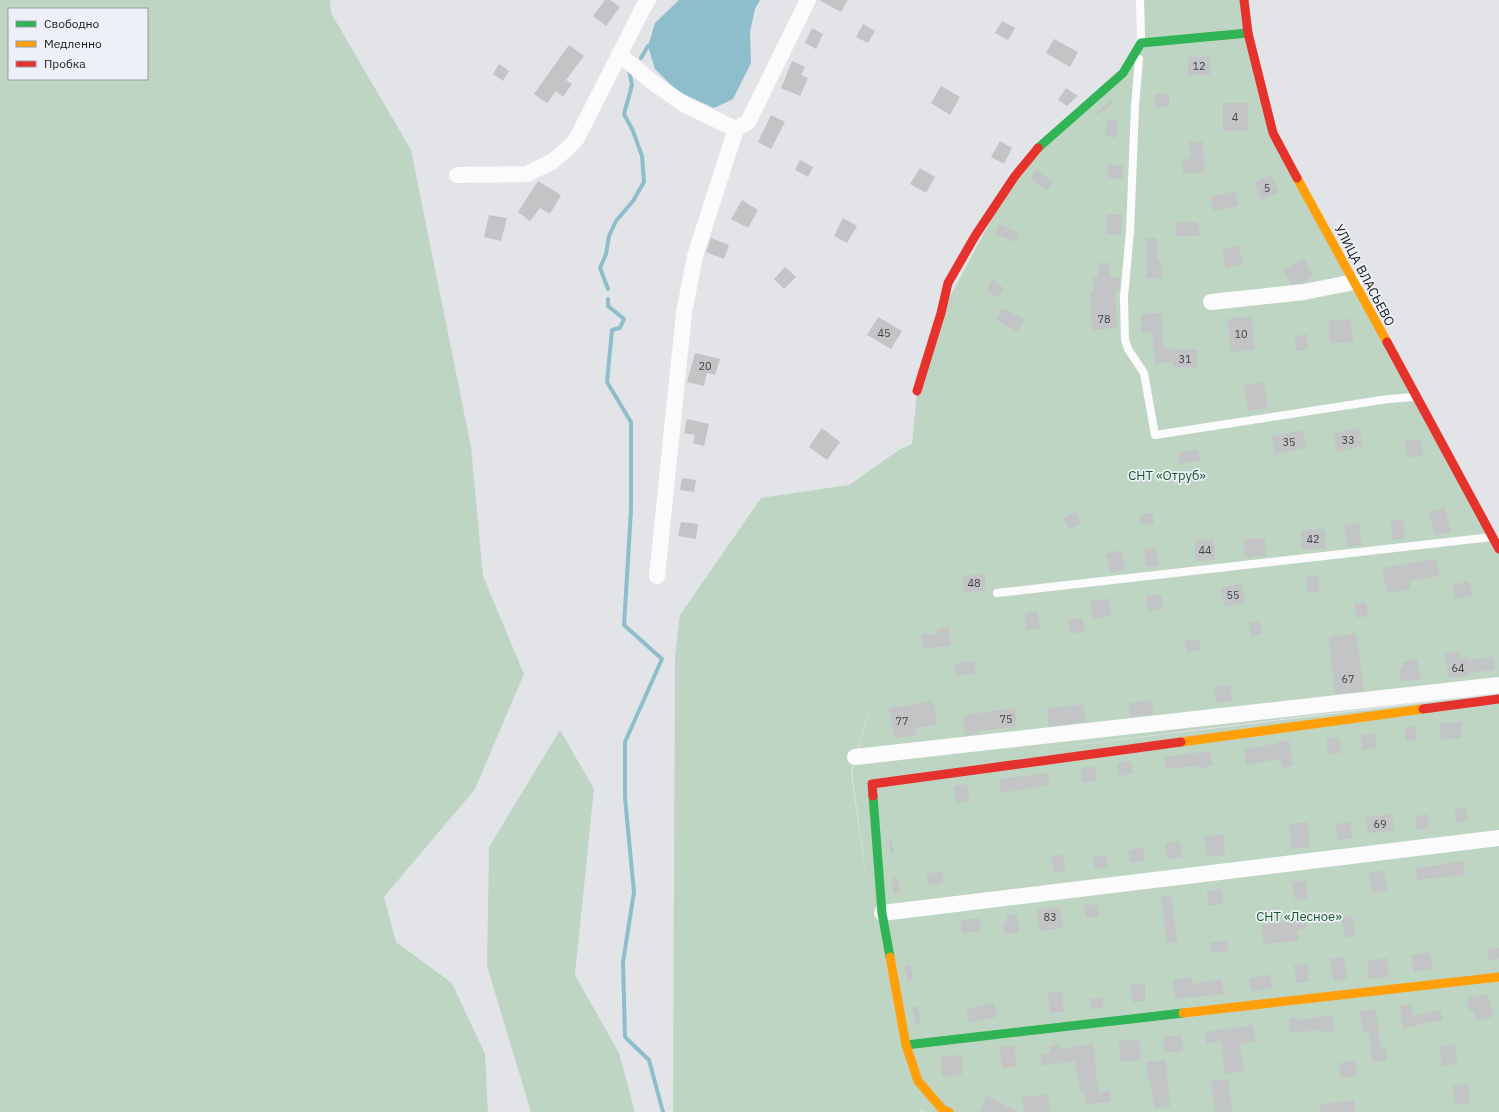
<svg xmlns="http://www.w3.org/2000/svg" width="1499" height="1112" font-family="'IBM Plex Sans',sans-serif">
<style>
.green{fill:#bfd5c4;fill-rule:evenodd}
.water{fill:#8ebecc}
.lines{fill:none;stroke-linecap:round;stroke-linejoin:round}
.stream{stroke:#8ebecc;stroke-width:4}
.building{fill:#c2c4c6}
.lane{stroke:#fbfbfc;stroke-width:8}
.street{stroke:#fbfbfc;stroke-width:16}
.fast{stroke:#30b455;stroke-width:9}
.slow{stroke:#ff9f0a;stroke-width:9}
.jam{stroke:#e5322d;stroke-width:9}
.labels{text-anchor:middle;stroke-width:3.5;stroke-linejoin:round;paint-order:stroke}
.number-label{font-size:11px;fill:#414245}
.street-label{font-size:13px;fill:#16171a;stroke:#edf0f7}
.park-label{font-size:13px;fill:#155827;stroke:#edf0f7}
</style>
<rect width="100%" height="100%" fill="#e2e4e8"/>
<g class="green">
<path d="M 0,0 L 330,0 L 331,13 L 411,150 L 471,447 L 483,576 L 524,674 L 475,789 L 384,897 L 396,942 L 452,983 L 485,1054 L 488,1112 L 0,1112 ZM 9,9 L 147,9 L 147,79 L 9,79 Z"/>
<path d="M 1144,0 L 1243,0 L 1273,133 L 1499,549 L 1499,692 L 985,756 L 1499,694 L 1499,1112 L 925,1112 L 916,1108 L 923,1112 L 673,1112 L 675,656 L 680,615 L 761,498 L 849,485 L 899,450 L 912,444 L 917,391 L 941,313 L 1015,176 L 1145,45 ZM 875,687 L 852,773 L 869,897 L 851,773 Z"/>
<polygon points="560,730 594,789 575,975 619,1053 635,1112 531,1112 487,966 489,847"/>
</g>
<polygon class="water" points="679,0 760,0 755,9 750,32 751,63 733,99 714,108 677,91 655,69 648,46 655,23"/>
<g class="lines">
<g class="stream">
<polyline points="641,58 648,46"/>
<polyline points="608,289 600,268 606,254 609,236 616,221 633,201 644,182 642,156 633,131 624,114 632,85 629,70"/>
<polyline points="608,299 608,306 624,319 620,328 612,330 607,382 631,422 631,510 624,625 662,659 625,742 625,798 634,892 623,962 625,1037 649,1060 663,1112"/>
</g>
</g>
<g class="building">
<polygon points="605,0 610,0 620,7 606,26 593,16"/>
<polygon points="819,0 848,0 841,12"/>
<polygon points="1002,21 1015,28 1008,40 995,33"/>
<polygon points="863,24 875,31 868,43 856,37"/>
<polygon points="812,28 823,34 816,49 805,43"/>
<polygon points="1054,39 1078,52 1070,67 1046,53"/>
<polygon points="569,45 584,56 566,80 572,84 563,97 556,91 547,103 534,94"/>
<rect x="1188" y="57" width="22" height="18"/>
<polygon points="792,61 805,67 801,75 808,78 800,96 781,88"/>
<polygon points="499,64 509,71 503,81 493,74"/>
<polygon points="941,86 960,97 950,115 931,103"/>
<polygon points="1066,88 1078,96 1067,106 1058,100"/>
<rect x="1155" y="94" width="14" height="13"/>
<polygon points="1111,100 1113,103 1098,115 1096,113"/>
<rect x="1223" y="103" width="25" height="28"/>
<polygon points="771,115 785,122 771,149 758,142"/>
<polygon points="1108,119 1118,120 1116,138 1105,136"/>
<polygon points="1000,141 1012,148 1004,164 991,157"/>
<polygon points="1189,142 1203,142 1204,173 1183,173 1182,159 1190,159"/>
<polygon points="800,160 813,167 808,177 795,170"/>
<polygon points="1109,164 1124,166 1122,180 1107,177"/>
<polygon points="920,168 935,177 926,193 910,184"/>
<polygon points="1036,170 1053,181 1047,191 1030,179"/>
<polygon points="1271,175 1279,192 1262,200 1254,183"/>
<polygon points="538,181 561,195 550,214 540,208 530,221 518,212"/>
<polygon points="1235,191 1238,206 1213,211 1210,197"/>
<polygon points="742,200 758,210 748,228 731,219"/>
<polygon points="1107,214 1122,215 1121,235 1106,234"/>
<polygon points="489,215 507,218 501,241 484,237"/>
<polygon points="843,218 857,226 847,243 834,236"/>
<polygon points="1176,222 1197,222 1199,228 1199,236 1176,236"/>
<polygon points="999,224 1019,233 1015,242 995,234"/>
<polygon points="711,238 729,245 724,259 706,252"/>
<polygon points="1146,238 1157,238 1158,261 1161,261 1162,278 1147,278"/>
<polygon points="1239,245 1243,264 1226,268 1222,249"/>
<polygon points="1304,259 1313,275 1301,283 1291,284 1283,271"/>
<polygon points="1098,263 1110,263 1110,277 1120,278 1119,291 1115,291 1117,328 1092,330 1090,291 1093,291 1093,277 1098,277"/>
<polygon points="785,267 796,277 784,289 774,279"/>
<polygon points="992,280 1004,288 998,298 986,290"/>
<polygon points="1002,308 1025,319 1017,332 996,320"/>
<polygon points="1162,313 1163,348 1197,350 1197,368 1173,367 1173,362 1155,364 1152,332 1141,333 1141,314"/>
<polygon points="1251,316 1255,349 1231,352 1227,319"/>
<polygon points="878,317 902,331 891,349 867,335"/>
<polygon points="1351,319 1353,342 1330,343 1329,320"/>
<polygon points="1307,334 1308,350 1296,351 1295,336"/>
<polygon points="695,353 720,359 715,375 707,373 704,386 687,382"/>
<polygon points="1264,382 1268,408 1248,411 1244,385"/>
<polygon points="687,419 709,424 704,446 693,443 695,435 684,433"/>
<polygon points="822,428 840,442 827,460 809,447"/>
<polygon points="1359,428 1363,446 1337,452 1333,434"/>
<polygon points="1303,430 1306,448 1275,454 1272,436"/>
<polygon points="1420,439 1423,455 1408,458 1404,442"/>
<polygon points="1198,449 1200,461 1180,464 1178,453"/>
<polygon points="682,478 696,480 694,492 680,490"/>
<polygon points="1445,508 1451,532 1435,536 1429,512"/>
<polygon points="1076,512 1082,523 1069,529 1063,518"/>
<polygon points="1153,513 1154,524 1141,525 1140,514"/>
<polygon points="1403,519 1405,538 1393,540 1390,521"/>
<polygon points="681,522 698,524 696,539 678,536"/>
<polygon points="1359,523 1362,545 1347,547 1344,525"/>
<polygon points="1325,529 1326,549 1301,549 1301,530"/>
<polygon points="1265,538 1266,556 1245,557 1244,539"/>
<polygon points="1214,539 1215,560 1196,561 1195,540"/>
<polygon points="1156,548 1159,565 1146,567 1144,549"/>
<polygon points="1121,550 1125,569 1111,573 1106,554"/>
<polygon points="1436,559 1439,576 1409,581 1411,589 1387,593 1382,568"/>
<polygon points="985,574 985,591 964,592 962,576"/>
<polygon points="1318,575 1319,592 1308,593 1306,576"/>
<polygon points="1469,581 1472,596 1455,599 1452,585"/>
<polygon points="1241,583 1245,602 1224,607 1221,588"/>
<polygon points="1161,594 1164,609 1148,611 1146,596"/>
<polygon points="1109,598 1111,616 1093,619 1090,601"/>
<polygon points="1366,603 1368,616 1357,618 1354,604"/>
<polygon points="1038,611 1040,629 1027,630 1025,613"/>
<polygon points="1083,618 1084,632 1070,634 1068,619"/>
<polygon points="1259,621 1262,634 1251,636 1249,623"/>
<polygon points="949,628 951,645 923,649 921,635 938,634 937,629"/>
<polygon points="1356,633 1364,691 1335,694 1329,637"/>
<polygon points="1185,640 1200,640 1201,650 1186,651"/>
<polygon points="1459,651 1460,658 1468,657 1468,660 1493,657 1495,669 1469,673 1469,676 1448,678 1445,654"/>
<polygon points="1417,659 1421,679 1401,682 1399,668 1403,668 1402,662"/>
<polygon points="974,661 976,673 956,676 954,664"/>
<polygon points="1230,685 1232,701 1216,703 1214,687"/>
<polygon points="1152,700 1154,714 1130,717 1129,703"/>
<polygon points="933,701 937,725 915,728 916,735 894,738 889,708"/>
<polygon points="1083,704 1086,722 1049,726 1047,709"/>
<polygon points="1015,708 1017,727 978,731 978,734 965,735 963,715"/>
<polygon points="1461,722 1462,738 1441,740 1440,723"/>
<polygon points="1415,726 1417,740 1406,741 1404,727"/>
<polygon points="1375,734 1376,748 1362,750 1361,735"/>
<polygon points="1339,737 1341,753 1328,754 1326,739"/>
<polygon points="1289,740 1293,766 1282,768 1280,759 1246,765 1244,749 1278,743 1278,742"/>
<polygon points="1210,751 1213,765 1198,769 1198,766 1165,769 1164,757"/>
<polygon points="1131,761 1133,774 1119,776 1117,763"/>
<polygon points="1095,766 1097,781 1082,782 1081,768"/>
<polygon points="1048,773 1050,785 1001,793 999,779"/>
<polygon points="967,784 970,801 956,803 954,786"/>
<polygon points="1465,807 1468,821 1457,823 1454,809"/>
<polygon points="1392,814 1394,831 1367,833 1366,817"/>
<polygon points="1427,814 1429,828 1417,830 1415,816"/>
<polygon points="1307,822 1310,847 1291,849 1289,824"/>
<polygon points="1351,822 1352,838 1338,840 1335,824"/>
<polygon points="1223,834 1225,855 1207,857 1204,837"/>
<polygon points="889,839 891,839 894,853 890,854"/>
<polygon points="1180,841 1182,857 1167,859 1165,843"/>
<polygon points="1143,847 1145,861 1130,863 1128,850"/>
<polygon points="1063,854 1066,871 1054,873 1051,856"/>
<polygon points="1106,855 1108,867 1095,869 1093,857"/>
<polygon points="1463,861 1465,875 1417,880 1416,868 1446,864 1446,863"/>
<polygon points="1384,870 1388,890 1372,893 1369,873"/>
<polygon points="942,872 943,884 928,885 927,873"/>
<polygon points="892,878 898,878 900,893 893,894"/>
<polygon points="1306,880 1308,898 1295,900 1292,882"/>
<polygon points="1221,889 1223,904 1208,906 1207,891"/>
<polygon points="1171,896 1178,942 1167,944 1161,897"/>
<polygon points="1097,904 1099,917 1086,918 1084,906"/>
<polygon points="1060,907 1063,928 1039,931 1037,909"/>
<polygon points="1017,914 1019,933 1004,934 1003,923 1007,923 1007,915"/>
<polygon points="1352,916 1356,936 1345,938 1341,917"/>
<polygon points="979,918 981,931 962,933 960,920"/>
<polygon points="1305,918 1307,928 1297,930 1299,941 1264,944 1261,925 1276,923"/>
<polygon points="1227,941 1228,952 1211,953 1210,942"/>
<polygon points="1499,948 1499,959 1489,961 1487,949"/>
<polygon points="1430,952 1433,969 1414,972 1411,955"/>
<polygon points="1344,957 1347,979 1334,982 1330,959"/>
<polygon points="1387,958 1389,977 1369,979 1367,961"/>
<polygon points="1307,964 1309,982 1296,983 1294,965"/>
<polygon points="910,965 913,979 907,981 904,966"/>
<polygon points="1269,974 1273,987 1252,992 1249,979"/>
<polygon points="1192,977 1193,984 1222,979 1224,994 1175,999 1173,980"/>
<polygon points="1145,984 1145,1001 1132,1002 1131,985"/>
<polygon points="1062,991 1064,1012 1050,1013 1048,993"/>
<polygon points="1488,994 1493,1017 1476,1021 1474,1010 1469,1011 1467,998"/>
<polygon points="1102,997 1104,1008 1091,1010 1090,999"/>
<polygon points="994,1003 997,1017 969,1023 966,1009"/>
<polygon points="1411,1004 1413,1016 1440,1010 1443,1020 1403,1028 1400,1006"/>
<polygon points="918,1006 921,1025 915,1025 912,1007"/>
<polygon points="1376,1009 1381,1049 1386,1049 1387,1060 1372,1062 1369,1031 1363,1032 1360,1011"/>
<polygon points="1332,1015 1335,1031 1321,1033 1321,1030 1290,1033 1289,1019 1299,1018 1299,1020"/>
<polygon points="1253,1025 1255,1042 1240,1044 1244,1071 1225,1074 1221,1041 1207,1044 1204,1032"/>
<polygon points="1181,1035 1183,1051 1165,1053 1163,1037"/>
<polygon points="1139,1039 1141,1060 1121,1062 1118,1041"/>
<polygon points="1060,1044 1061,1049 1093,1044 1096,1066 1095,1066 1099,1092 1110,1091 1111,1102 1086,1104 1084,1090 1080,1091 1075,1061 1042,1066 1040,1055 1051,1053 1049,1046"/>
<polygon points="1455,1044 1457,1064 1441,1066 1440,1047"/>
<polygon points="1014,1045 1017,1066 1002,1068 999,1047"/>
<polygon points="962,1055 962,1075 942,1076 941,1056"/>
<polygon points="1166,1060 1170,1107 1154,1108 1150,1080 1148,1081 1147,1062"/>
<polygon points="1355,1061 1357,1076 1341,1078 1339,1063"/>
<polygon points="1228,1079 1232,1112 1215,1112 1211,1081"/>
<polygon points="1468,1084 1470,1103 1455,1105 1453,1085"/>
<polygon points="1048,1094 1050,1112 1024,1112 1022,1097"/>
<polygon points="987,1096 1018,1112 979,1112"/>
<polygon points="1354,1100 1356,1112 1320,1112 1319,1105"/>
</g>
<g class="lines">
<g class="lane">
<polyline points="1140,0 1141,41"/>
<polyline points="1139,59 1135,107 1130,232 1124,297 1125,340 1128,349 1144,373 1155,435 1388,399 1414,397"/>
<polyline points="997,593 1492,537"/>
</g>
<g class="street">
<polyline points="619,54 651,81 685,105 736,129 748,122 808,0"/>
<polyline points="457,175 527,174 553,161 569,147 577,138 643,8 648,0"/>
<polyline points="1211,302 1304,292 1354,282"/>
<polyline points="657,576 684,313 695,256 736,129"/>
<polyline points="855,757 1499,685"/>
<polyline points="882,913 1499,838"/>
</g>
<g class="fast">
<polyline points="1038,148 1123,73 1141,43 1248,33"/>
<polyline points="873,796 882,913 890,957"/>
<polyline points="906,1045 1183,1013"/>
</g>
<g class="slow">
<polyline points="1297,178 1387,342"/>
<polyline points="1181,742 1423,709"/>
<polyline points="890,957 906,1045 918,1081 943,1110 949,1112"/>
<polyline points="1183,1013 1499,977"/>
</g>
<g class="jam">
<polyline points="1244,0 1248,33 1273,133 1297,178"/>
<polyline points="1387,342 1499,549"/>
<polyline points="917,391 941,313 948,283 975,236 1015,176 1038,148"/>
<polyline points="1423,709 1499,699"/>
<polyline points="873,796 872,784 1181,742"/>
</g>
</g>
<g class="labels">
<g class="number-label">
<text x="1199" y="70">12</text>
<text x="1235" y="121">4</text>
<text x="1267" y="192">5</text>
<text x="1104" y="323">78</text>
<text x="884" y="337">45</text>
<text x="1241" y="338">10</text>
<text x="1185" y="363">31</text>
<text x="705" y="370">20</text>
<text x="1348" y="444">33</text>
<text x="1289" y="446">35</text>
<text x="1313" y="543">42</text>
<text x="1205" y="554">44</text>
<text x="974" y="587">48</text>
<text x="1233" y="599">55</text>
<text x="1458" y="672">64</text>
<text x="1348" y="683">67</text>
<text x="1006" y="723">75</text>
<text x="902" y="725">77</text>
<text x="1380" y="828">69</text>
<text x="1050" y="921">83</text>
</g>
<g class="street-label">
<text transform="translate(1365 275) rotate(62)" y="5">УЛИЦА ВЛАСЬЕВО</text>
</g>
<g class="park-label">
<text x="1167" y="480">СНТ «Отруб»</text>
<text x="1299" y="921">СНТ «Лесное»</text>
</g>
</g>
<rect x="8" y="8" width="140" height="72" fill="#edf0f7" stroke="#97999f"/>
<rect x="16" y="21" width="20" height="6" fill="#30b455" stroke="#97999f"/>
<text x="44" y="28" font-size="12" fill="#16171a">Свободно</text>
<rect x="16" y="41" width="20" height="6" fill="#ff9f0a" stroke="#97999f"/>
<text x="44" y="48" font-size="12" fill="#16171a">Медленно</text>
<rect x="16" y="61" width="20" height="6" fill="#e5322d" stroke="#97999f"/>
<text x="44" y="68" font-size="12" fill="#16171a">Пробка</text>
</svg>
